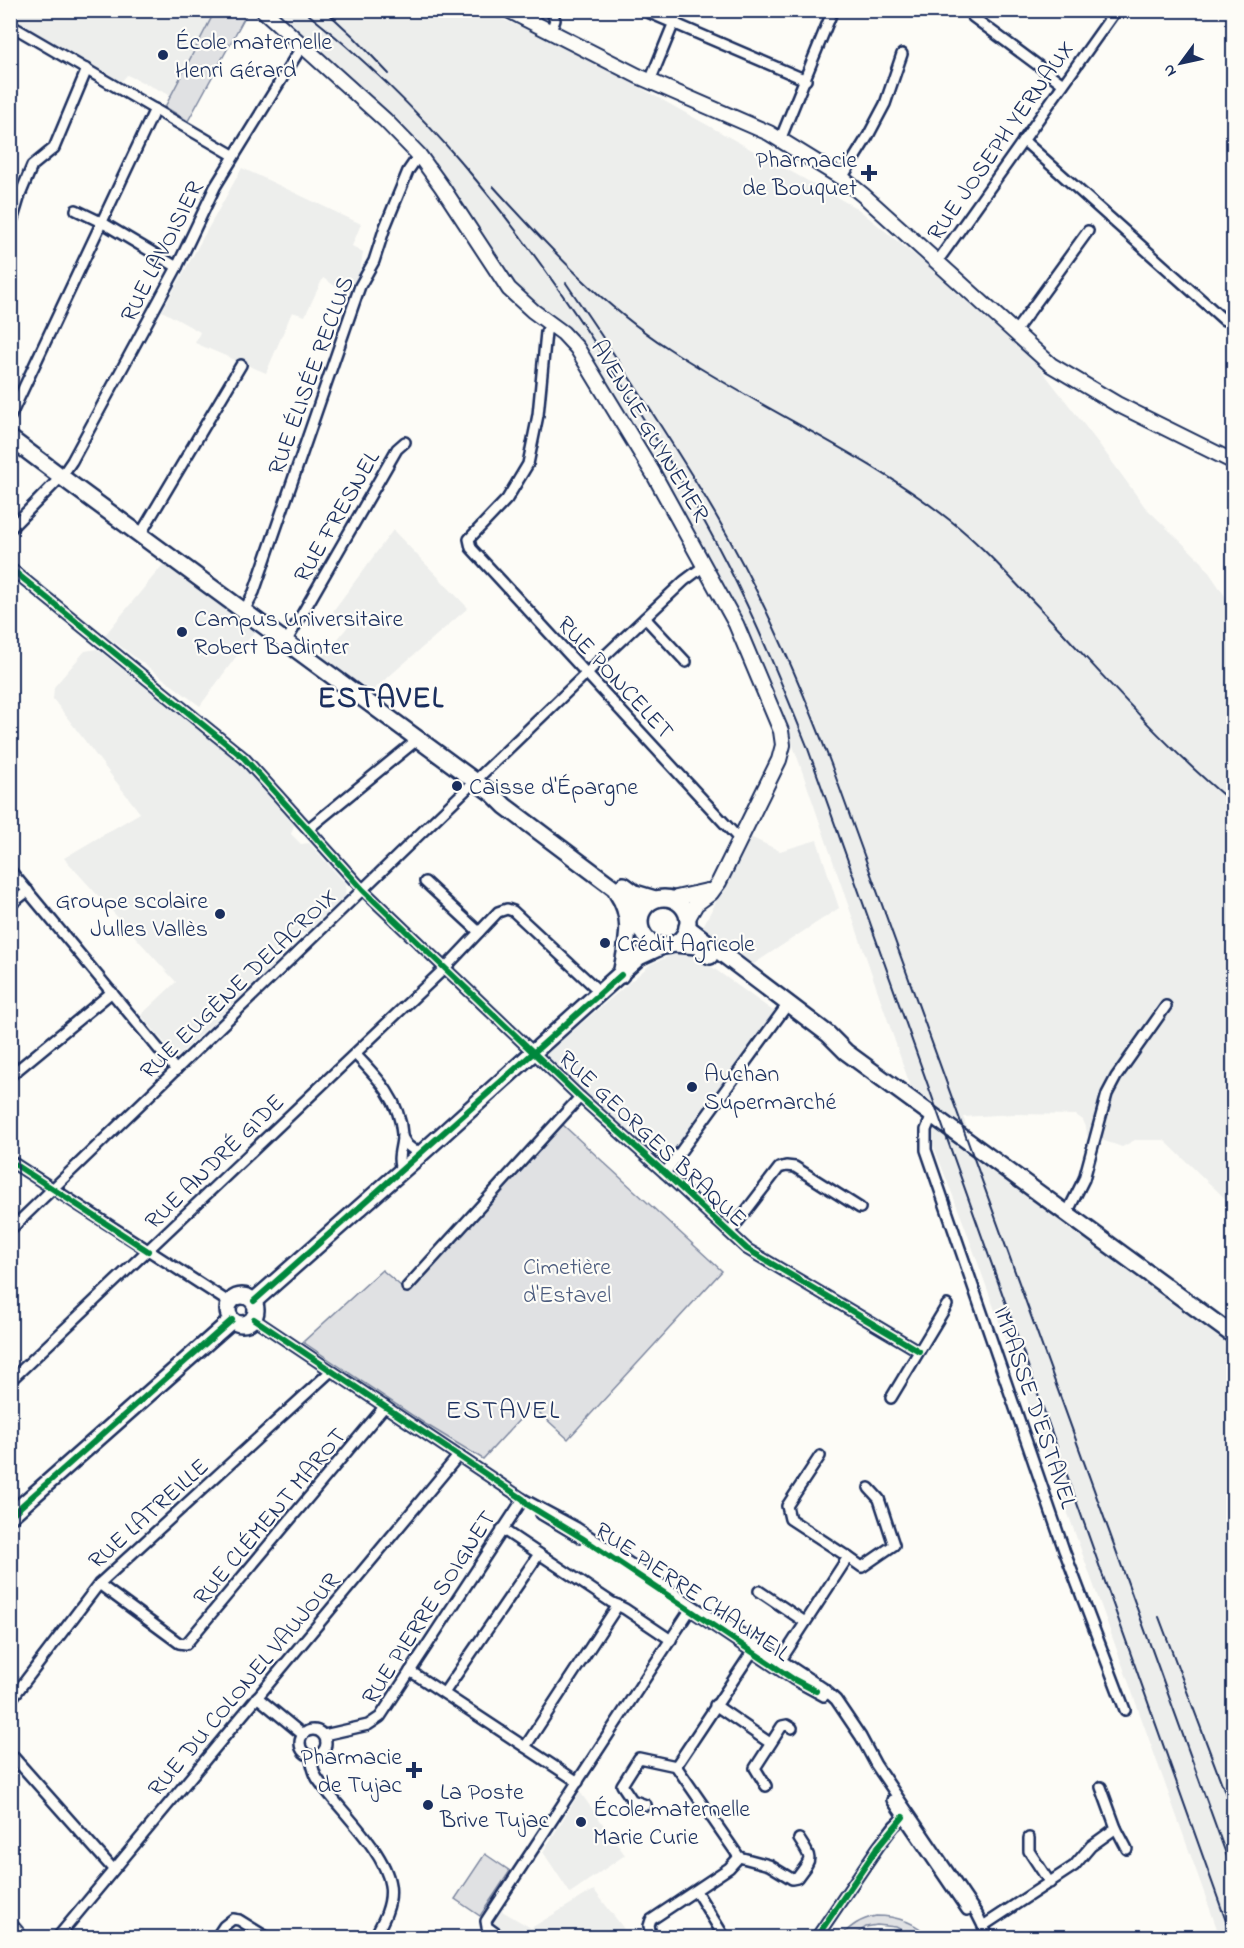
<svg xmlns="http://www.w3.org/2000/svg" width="1244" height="1948" font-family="'Indie Flower',sans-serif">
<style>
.built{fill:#edeeec}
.green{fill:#e0e1e3;stroke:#7e88a0;stroke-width:1.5}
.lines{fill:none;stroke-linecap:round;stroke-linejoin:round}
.street-casing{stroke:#1b2f5e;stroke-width:14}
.secondary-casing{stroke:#1b2f5e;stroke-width:18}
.primary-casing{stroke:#1b2f5e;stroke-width:20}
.street{stroke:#fdfcf7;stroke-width:9}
.secondary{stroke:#fdfcf7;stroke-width:14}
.primary{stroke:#fdfcf7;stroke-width:15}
.rail{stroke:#1b2f5e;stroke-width:2}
.cycleway-casing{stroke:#fdfcf7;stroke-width:10}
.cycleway{stroke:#00873e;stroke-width:6}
.poi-dot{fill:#1b2f5e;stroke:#fdfcf7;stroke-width:2}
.labels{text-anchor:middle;stroke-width:4.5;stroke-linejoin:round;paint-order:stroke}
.poi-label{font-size:24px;fill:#1b2f5e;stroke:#fdfcf7;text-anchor:start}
.street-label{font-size:24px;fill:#1b2f5e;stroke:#fdfcf7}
.park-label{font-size:24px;fill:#4c5c7f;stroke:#fdfcf7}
.quarter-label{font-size:27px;letter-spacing:1.5px;fill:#1b2f5e;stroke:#fdfcf7}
.district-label{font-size:30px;font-weight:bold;letter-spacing:1.5px;fill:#1b2f5e;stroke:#fdfcf7}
</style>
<rect width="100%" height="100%" fill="#fdfcf7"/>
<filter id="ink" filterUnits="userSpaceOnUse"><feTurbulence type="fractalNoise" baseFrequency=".0167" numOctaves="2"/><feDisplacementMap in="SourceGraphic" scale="12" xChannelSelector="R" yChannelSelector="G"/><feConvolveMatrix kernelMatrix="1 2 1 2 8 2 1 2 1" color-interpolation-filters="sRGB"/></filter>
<g filter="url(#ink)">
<g class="built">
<polygon points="11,10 215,11 172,96 127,75 122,81 117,79 11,18"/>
<polygon points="273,11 483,11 560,43 858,209 949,283 1040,368 1099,444 1145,507 1202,562 1233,608 1233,1206 1164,1140 1135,1140 1122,1147 1087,1135 1086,1127 1083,1120 1076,1115 1014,1114 963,1117 969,1133 986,1146 1233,1326 1233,1937 1220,1937 965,1227 911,1088 799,762 762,662 735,604 628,415 572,331 537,305 523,292 508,275 441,173 384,109"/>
<polygon points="242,168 361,224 352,246 363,252 358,284 353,298 323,278 305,316 292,312 266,373 195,343 200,332 162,311"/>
<polygon points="393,530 468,608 372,691 322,659 349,625 333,611"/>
<polygon points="166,561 257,628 200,706 105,635"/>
<polygon points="97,649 237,761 294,825 291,834 301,844 309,843 346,884 345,896 306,933 299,932 276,952 279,960 178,1056 175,1055 141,1015 176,982 64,858 140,813 53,699 54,687 85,651"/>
<polygon points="750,837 780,851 817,840 839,908 746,969 700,932"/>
<polygon points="691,952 776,1013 663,1166 545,1055 651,964 674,954"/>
<polygon points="580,1792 625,1855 570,1893 543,1852"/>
<polygon points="594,1890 624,1929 612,1938 491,1938 486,1934 502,1911 531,1928"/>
</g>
<g class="green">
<polygon points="215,11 248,11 188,121 165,107"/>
<polygon points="562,1124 722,1271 568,1439 532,1406 483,1459 427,1425 303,1342 382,1270 408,1292"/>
<polygon points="485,1854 510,1871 480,1916 455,1899"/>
<path d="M 876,1916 C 897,1916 915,1922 930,1937 L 915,1937 L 896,1927 L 877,1925 L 866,1927 L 852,1937 L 840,1937 C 851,1926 860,1919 876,1916 Z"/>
</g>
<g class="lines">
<defs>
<g id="street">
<polyline points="643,10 806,80"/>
<polyline points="970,10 973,17 1063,84"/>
<polyline points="10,25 233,155"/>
<polyline points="551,31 555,20 551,10"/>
<polyline points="650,81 679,10"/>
<polyline points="780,140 833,10"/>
<polyline points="1023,140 1224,320 1234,308"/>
<polyline points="842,178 868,136 885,104 902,54"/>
<polyline points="76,210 103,223 177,267"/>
<polyline points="10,228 20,195 32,166 54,148 87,69"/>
<polyline points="937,262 1116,10"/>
<polyline points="552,324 546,332 538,415 528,464 507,499 469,539 471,548 739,839"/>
<polyline points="1014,333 1088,231"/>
<polyline points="10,417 155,109"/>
<polyline points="10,529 61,477 72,461 177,267 215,187 302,46"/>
<polyline points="140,535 241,365"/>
<polyline points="10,568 244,758 363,890 580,1097 665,1173 747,1249 919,1351"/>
<polyline points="244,611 254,592 360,286 374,261 385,227 408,171 419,155"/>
<polyline points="645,618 686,662"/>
<polyline points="286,642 397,449 405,442"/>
<polyline points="308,829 418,739"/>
<polyline points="10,870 176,1070"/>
<polyline points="425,882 479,932"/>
<polyline points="10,905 28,891"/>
<path d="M 355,1054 C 377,1077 400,1100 402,1134 C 403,1146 395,1158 402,1171"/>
<polyline points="10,1076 112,992"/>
<polyline points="932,1115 926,1130 926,1150 1064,1550 1125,1710"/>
<polyline points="402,1137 407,1145 420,1155"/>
<polyline points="10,1161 230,1303"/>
<polyline points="665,1173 788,1004"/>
<polyline points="1067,1213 1084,1179 1107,1094 1116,1077 1166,1006"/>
<polyline points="10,1230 593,667 684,581 704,566"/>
<polyline points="730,1232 779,1168 786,1166 795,1167 860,1208"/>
<polyline points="407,1287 580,1097"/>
<polyline points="254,1319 523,1499 577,1528 710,1617 728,1625 823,1688 836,1700 861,1737 876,1765 977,1914 989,1938"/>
<polyline points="10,1381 445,968 498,912 507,909 513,911 601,993"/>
<polyline points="891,1398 947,1305"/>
<polyline points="541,1514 580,1537"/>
<polyline points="502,1529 611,1602 625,1609 671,1640"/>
<polyline points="848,1557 862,1567 894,1545 879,1499 869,1488"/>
<polyline points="99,1584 179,1643 186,1644 385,1406"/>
<polyline points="759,1591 805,1622"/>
<polyline points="687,1608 793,1679 824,1696"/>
<polyline points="781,1660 848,1557 790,1519 787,1506 820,1456"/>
<polyline points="410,1671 578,1782"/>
<polyline points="444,1693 539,1554"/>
<polyline points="257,1697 302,1734"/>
<polyline points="10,1701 99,1584 331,1371"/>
<polyline points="715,1705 770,1743"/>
<circle cx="313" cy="1743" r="13"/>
<polyline points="324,1735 368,1725 380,1717 523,1499"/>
<polyline points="525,1747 618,1605"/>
<polyline points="10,1753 113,1869"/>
<path d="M 310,1756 C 312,1763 313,1771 317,1778 C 337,1808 385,1850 390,1885 C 393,1904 383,1922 374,1938"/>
<polyline points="676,1766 752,1652"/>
<polyline points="766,1786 755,1768 782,1726 787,1725 792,1728"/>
<polyline points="892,1800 967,1910"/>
<polyline points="646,1805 632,1800 622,1785 639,1758 676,1766 739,1857 729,1868 651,1920 649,1926 652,1938"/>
<polyline points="1116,1828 1127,1849"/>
<polyline points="1029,1838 1029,1851 1050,1883"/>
<path d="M 739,1857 L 769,1865 L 792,1879 L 797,1878 C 812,1857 813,1861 799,1839"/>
<polyline points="696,1891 725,1938"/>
<polyline points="983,1926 1074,1866 1091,1846 1116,1828 1101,1787"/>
<polyline points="57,1938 459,1455"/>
<polyline points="216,1938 224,1926 233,1919 239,1920 268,1938"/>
<polyline points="502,1938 487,1927 486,1921 692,1607"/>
<polyline points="816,1938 878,1847 894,1826 907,1814"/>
<polyline points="1134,1938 1135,1937"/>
</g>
<g id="secondary">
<polyline points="263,10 385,120 419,155 442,187 509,289 533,311 563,333 577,348 653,473 736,624 781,731 783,745 779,760 719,882 711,893 696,904 688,918"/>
<polyline points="508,10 638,76 769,133 842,178 863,195 1051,365 1117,404 1234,462"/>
<polyline points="672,899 707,891"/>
<polyline points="10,1925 21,1938"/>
</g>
<g id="primary">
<polyline points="10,438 71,484 494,795 505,806 630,900 634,904 640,917"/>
<polyline points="624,885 635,893 655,899"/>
<path d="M 617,893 C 635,919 626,946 621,975"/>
<circle cx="664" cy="922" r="24"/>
<polyline points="687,927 828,1034 846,1052 1234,1336"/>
<polyline points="674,944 697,946 710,956"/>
<circle cx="242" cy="1310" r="14"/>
<polyline points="254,1301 413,1161 639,957 663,946"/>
<polyline points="10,1516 232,1320"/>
</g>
</defs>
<use href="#street" class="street-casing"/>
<use href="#secondary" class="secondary-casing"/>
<use href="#primary" class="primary-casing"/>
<use href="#street" class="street"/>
<use href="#secondary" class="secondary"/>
<use href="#primary" class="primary"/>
<g class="rail">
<path d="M 303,10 C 426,107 512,217 597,346 C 643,417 688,488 727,564 C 757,623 782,684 807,746 L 1232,1938"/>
<polyline points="325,10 353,36 389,74"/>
<path d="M 493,186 C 547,245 600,304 668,348 C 760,409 864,452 951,521 C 979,543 1003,570 1028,596 C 1096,666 1158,742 1234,804"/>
<path d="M 566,283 C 617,358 668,434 714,512 C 761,592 798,677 831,764 L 1234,1876"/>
<polyline points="1159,1617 1234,1816"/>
</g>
<defs>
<g id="cycleway">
<polyline points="10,568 244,758 363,890 580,1097 665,1173 747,1249 919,1351"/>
<polyline points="10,1161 148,1251"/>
<polyline points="254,1301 621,975"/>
<polyline points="254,1319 523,1499 528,1505 582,1538 793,1679 816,1691"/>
<polyline points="10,1516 232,1320"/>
<polyline points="816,1938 878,1847 903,1817"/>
</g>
</defs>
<use href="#cycleway" class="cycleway-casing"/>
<use href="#cycleway" class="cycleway"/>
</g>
</g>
<g class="poi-dot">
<circle cx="163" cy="55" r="6"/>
<path d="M866 164h6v6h6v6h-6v6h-6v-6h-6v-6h6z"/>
<circle cx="182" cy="632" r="6"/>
<circle cx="457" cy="786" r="6"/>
<circle cx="220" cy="914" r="6"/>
<circle cx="605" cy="943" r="6"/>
<circle cx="692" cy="1087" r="6"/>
<path d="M411 1761h6v6h6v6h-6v6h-6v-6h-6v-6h6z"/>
<circle cx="428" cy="1805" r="6"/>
<circle cx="581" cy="1822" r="6"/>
</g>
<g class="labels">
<g class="poi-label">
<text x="175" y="49">École maternelle<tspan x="175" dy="28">Henri Gérard</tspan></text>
<text x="857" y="167" text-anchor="end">Pharmacie<tspan x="857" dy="28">de Bouquet</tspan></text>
<text x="194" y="626">Campus Universitaire<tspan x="194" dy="28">Robert Badinter</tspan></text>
<text x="469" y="794">Caisse d'Épargne</text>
<text x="208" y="908" text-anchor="end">Groupe scolaire<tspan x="208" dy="28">Julles Vallès</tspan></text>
<text x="617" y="951">Crédit Agricole</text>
<text x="704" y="1081">Auchan<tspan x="704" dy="28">Supermarché</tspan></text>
<text x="402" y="1764" text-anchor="end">Pharmacie<tspan x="402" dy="28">de Tujac</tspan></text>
<text x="440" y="1799">La Poste<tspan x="440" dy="28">Brive Tujac</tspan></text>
<text x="593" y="1816">École maternelle<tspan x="593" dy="28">Marie Curie</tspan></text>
</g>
<g class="street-label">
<text transform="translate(1000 140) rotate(-55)" y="8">RUE JOSEPH YERNAUX</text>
<text transform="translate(161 251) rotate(-63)" y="8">RUE LAVOISIER</text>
<text transform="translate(310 375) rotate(-70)" y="8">RUE ÉLISÉE RECLUS</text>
<text transform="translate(651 430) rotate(59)" y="8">AVENUE GUYNEMER</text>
<text transform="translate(336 516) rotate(-60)" y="8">RUE FRESNEL</text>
<text transform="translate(616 677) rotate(47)" y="8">RUE PONCELET</text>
<text transform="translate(238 983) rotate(-44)" y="8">RUE EUGÈNE DELACROIX</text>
<text transform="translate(653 1138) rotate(43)" y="8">RUE GEORGES BRAQUE</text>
<text transform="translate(214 1161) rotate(-44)" y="8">RUE ANDRÉ GIDE</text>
<text transform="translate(1036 1407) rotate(71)" y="8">IMPASSE D'ESTAVEL</text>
<text transform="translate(148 1513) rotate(-42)" y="8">RUE LATREILLE</text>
<text transform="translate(269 1516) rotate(-50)" y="8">RUE CLÉMENT MAROT</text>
<text transform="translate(693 1591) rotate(34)" y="8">RUE PIERRE CHAUMEIL</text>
<text transform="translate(428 1607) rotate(-57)" y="8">RUE PIERRE SOIGNET</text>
<text transform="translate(243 1684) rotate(-50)" y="8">RUE DU COLONEL VAUJOUR</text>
</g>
<g class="park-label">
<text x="567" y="1274">Cimetière<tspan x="567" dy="28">d'Estavel</tspan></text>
</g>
<g class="quarter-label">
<text x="503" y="1418">ESTAVEL</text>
</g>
<g class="district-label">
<text x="381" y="707">ESTAVEL</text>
</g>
</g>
<rect width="1244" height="1948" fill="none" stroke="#fdfcf7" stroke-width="36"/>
<rect x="18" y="18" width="1208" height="1912" fill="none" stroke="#1b2f5e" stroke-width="2" filter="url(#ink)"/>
<g transform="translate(1181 63) rotate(237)" stroke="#fdfcf7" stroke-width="4.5" paint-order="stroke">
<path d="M0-4.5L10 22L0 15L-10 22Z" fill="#1b2f5e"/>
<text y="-9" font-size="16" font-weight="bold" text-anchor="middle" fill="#1b2f5e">N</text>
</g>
</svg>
